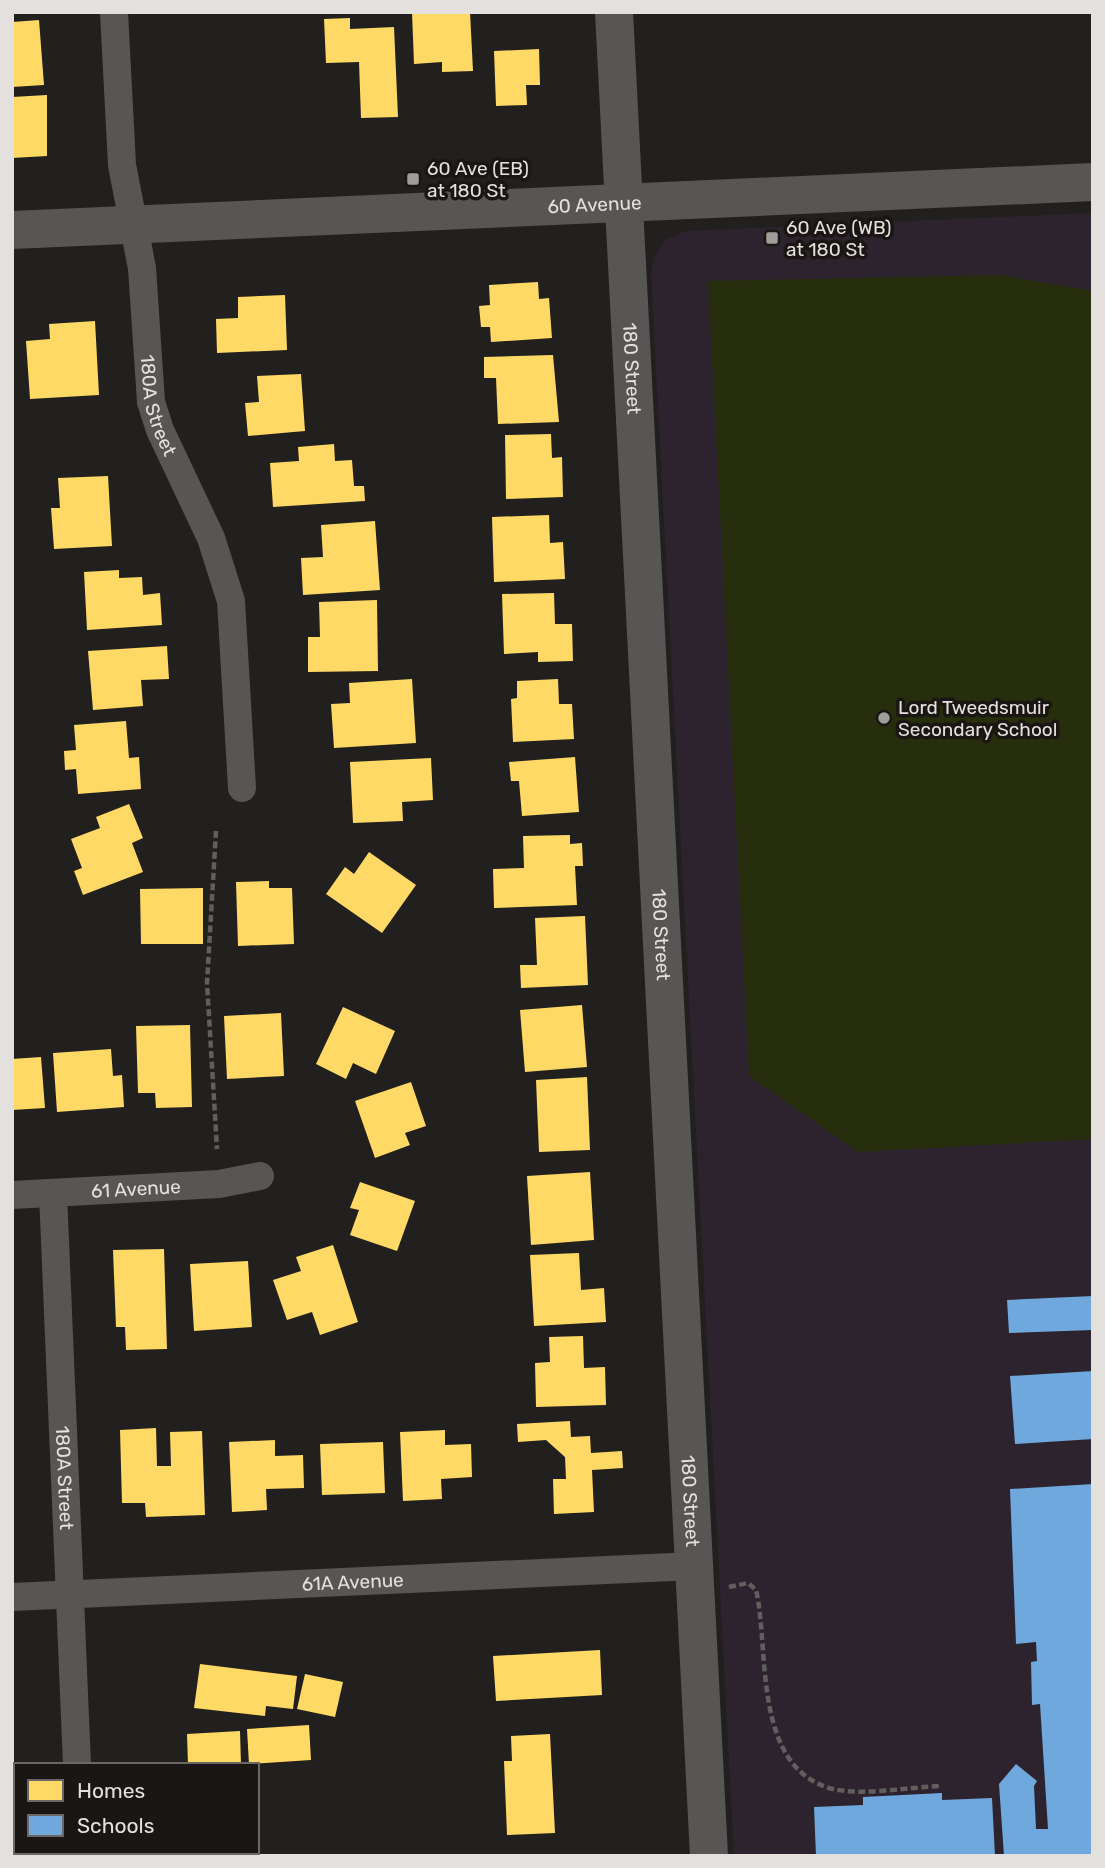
<svg xmlns="http://www.w3.org/2000/svg" width="1105" height="1868" font-family="Rubik,sans-serif">
<style>
.education{fill:#2c232e}
.green{fill:#272e0d}
.homes{fill:#ffd966}
.schools{fill:#6fa8dc}
.lines{fill:none;stroke-linecap:round;stroke-linejoin:round}
.path{stroke:#615f5e;stroke-width:4.5;stroke-dasharray:7 3.5;stroke-linecap:butt}
.street{stroke:#585654;stroke-width:28}
.secondary{stroke:#585654;stroke-width:38}
.poi-dot{fill:#9f9d9b;stroke:#1a1613;stroke-width:2.5}
.labels{text-anchor:middle;stroke-width:7;stroke-linejoin:round;paint-order:stroke}
.poi-label{font-size:19px;fill:#e3e0de;stroke:#1a1613;text-anchor:start}
.street-label{font-size:19px;fill:#e3e0de;stroke:#1a1613}
</style>
<rect width="100%" height="100%" fill="#22201e"/>
<polygon class="education" points="1093,213 1093,1856 734,1856 651,272 654,258 665,240 686,231"/>
<polygon class="green" points="1000,275 1093,291 1093,1139 858,1152 749,1076 708,281"/>
<g class="homes">
<polygon points="412,12 470,12 473,71 442,72 442,62 414,64"/>
<polygon points="350,18 350,29 394,27 398,117 361,118 359,62 326,63 324,19"/>
<polygon points="39,20 44,85 12,87 12,22"/>
<polygon points="539,49 540,85 526,85 527,105 496,106 494,51"/>
<polygon points="47,95 47,156 12,158 12,97"/>
<polygon points="538,282 539,299 549,298 552,338 491,342 490,327 481,327 479,306 490,305 489,285"/>
<polygon points="285,295 287,350 217,353 216,319 238,318 238,297"/>
<polygon points="95,321 99,395 30,399 26,341 50,339 49,324"/>
<polygon points="553,355 559,422 498,424 496,378 484,378 484,357"/>
<polygon points="301,374 305,431 248,436 245,403 259,402 257,376"/>
<polygon points="551,434 552,458 562,457 563,497 506,499 505,435"/>
<polygon points="334,444 335,461 352,460 354,486 364,486 365,501 273,507 270,463 299,461 298,447"/>
<polygon points="108,476 112,546 54,549 51,508 60,508 58,478"/>
<polygon points="549,515 550,543 563,542 565,579 494,582 492,517"/>
<polygon points="375,521 380,590 303,595 301,558 323,557 321,525"/>
<polygon points="119,570 119,578 142,577 143,595 160,593 162,625 87,630 84,572"/>
<polygon points="554,593 555,624 572,624 573,661 538,662 538,652 504,654 502,594"/>
<polygon points="377,600 378,671 308,672 308,637 320,637 319,602"/>
<polygon points="167,646 169,679 141,680 143,706 93,710 88,651"/>
<polygon points="412,679 416,743 334,748 331,704 350,703 349,683"/>
<polygon points="558,679 559,704 572,704 574,739 513,742 511,699 517,698 517,681"/>
<polygon points="126,721 129,758 139,757 141,789 78,794 76,769 65,770 64,751 76,750 74,725"/>
<polygon points="575,757 579,812 522,816 519,781 511,781 509,762"/>
<polygon points="431,758 433,800 402,802 403,821 353,823 350,762"/>
<polygon points="129,804 143,838 132,843 143,872 83,895 74,871 82,868 71,839 100,828 96,817"/>
<polygon points="570,835 570,844 582,843 583,866 575,866 577,905 494,908 493,869 524,868 523,836"/>
<polygon points="369,852 416,885 382,933 326,894 345,867 354,874"/>
<polygon points="269,881 269,888 292,888 294,944 238,946 236,882"/>
<polygon points="203,888 203,944 141,944 140,889"/>
<polygon points="585,916 588,985 521,988 520,965 537,965 535,918"/>
<polygon points="582,1005 587,1067 525,1072 520,1010"/>
<polygon points="343,1007 395,1031 376,1074 353,1063 346,1079 316,1064"/>
<polygon points="281,1013 284,1076 227,1079 224,1016"/>
<polygon points="190,1025 192,1107 156,1108 155,1093 138,1093 136,1026"/>
<polygon points="111,1049 113,1076 122,1075 124,1107 57,1112 53,1053"/>
<polygon points="41,1057 45,1108 12,1110 12,1059"/>
<polygon points="587,1077 590,1150 539,1152 536,1080"/>
<polygon points="411,1082 426,1126 405,1133 410,1145 375,1158 355,1101"/>
<polygon points="590,1172 594,1240 531,1245 527,1176"/>
<polygon points="360,1182 415,1201 397,1251 350,1235 359,1210 350,1208"/>
<polygon points="333,1245 358,1322 320,1335 312,1312 287,1320 273,1280 301,1271 296,1257"/>
<polygon points="164,1249 167,1349 126,1350 125,1327 116,1327 113,1250"/>
<polygon points="579,1253 581,1290 604,1288 606,1322 534,1326 530,1255"/>
<polygon points="248,1261 252,1327 194,1331 190,1264"/>
<polygon points="583,1336 584,1368 605,1367 606,1405 536,1407 535,1363 550,1362 549,1337"/>
<polygon points="570,1421 571,1437 590,1436 591,1453 622,1451 623,1468 592,1470 594,1512 554,1514 553,1479 566,1479 565,1457 546,1440 518,1442 517,1424"/>
<polygon points="156,1428 157,1466 171,1466 170,1432 202,1431 205,1515 146,1517 145,1503 122,1503 120,1430"/>
<polygon points="445,1430 445,1445 471,1444 472,1477 441,1479 442,1499 403,1501 400,1432"/>
<polygon points="275,1440 275,1456 303,1455 304,1488 266,1489 267,1510 232,1512 229,1442"/>
<polygon points="383,1442 385,1493 322,1495 320,1444"/>
<polygon points="600,1650 602,1695 496,1701 493,1656"/>
<polygon points="200,1664 297,1676 293,1709 266,1706 265,1716 194,1708"/>
<polygon points="305,1674 343,1682 335,1717 297,1709"/>
<polygon points="309,1725 311,1760 249,1764 247,1729"/>
<polygon points="240,1731 241,1765 188,1765 187,1734"/>
<polygon points="550,1734 555,1833 507,1835 504,1761 512,1761 511,1736"/>
</g>
<g class="schools">
<polygon points="1093,1296 1093,1330 1009,1333 1007,1300"/>
<polygon points="1093,1371 1093,1439 1015,1444 1010,1376"/>
<polygon points="1093,1484 1093,1856 1004,1856 999,1784 1016,1764 1037,1781 1034,1786 1036,1829 1048,1829 1040,1704 1032,1705 1031,1662 1037,1661 1036,1642 1016,1644 1010,1489"/>
<polygon points="942,1793 942,1800 992,1798 995,1856 816,1856 814,1807 863,1805 863,1797"/>
</g>
<g class="lines">
<g class="path">
<polyline points="216,831 207,983 217,1149"/>
<path d="M 729,1587 L 748,1583 L 756,1590 C 770,1649 751,1768 833,1789 C 863,1796 910,1787 941,1786"/>
</g>
<g class="street">
<path id="s1" d="M 114,12 L 122,165 L 142,268 L 151,402 L 160,430 L 211,538 L 231,601 L 242,788"/>
<path id="s2" d="M 53,1193 L 77,1765"/>
<path id="s3" d="M 12,1195 L 219,1184 L 260,1176"/>
<path id="s4" d="M 12,1597 L 694,1566"/>
<polyline points="81,1852 81,1856"/>
</g>
<g class="secondary">
<path id="s5" d="M 614,12 L 709,1856"/>
<path id="s6" d="M 12,230 L 1093,182"/>
</g>
</g>
<g class="poi-dot">
<rect x="406" y="172" width="14" height="14" rx="3.5"/>
<rect x="765" y="231" width="14" height="14" rx="3.5"/>
<circle cx="884" cy="718" r="7"/>
</g>
<g class="labels">
<g class="poi-label">
<text x="427" y="175">60 Ave (EB)<tspan x="427" dy="22">at 180 St</tspan></text>
<text x="786" y="234">60 Ave (WB)<tspan x="786" dy="22">at 180 St</tspan></text>
<text x="898" y="714">Lord Tweedsmuir<tspan x="898" dy="22">Secondary School</tspan></text>
</g>
<g class="street-label">
<text dy="7" stroke="none"><textPath href="#s6" startOffset="583">60 Avenue</textPath></text>
<text dy="7" stroke="none"><textPath href="#s5" startOffset="357">180 Street</textPath></text>
<text dy="7" stroke="none"><textPath href="#s1" startOffset="397">180A Street</textPath></text>
<text dy="7" stroke="none"><textPath href="#s5" startOffset="924">180 Street</textPath></text>
<text dy="7" stroke="none"><textPath href="#s3" startOffset="124">61 Avenue</textPath></text>
<text dy="7" stroke="none"><textPath href="#s2" startOffset="285">180A Street</textPath></text>
<text dy="7" stroke="none"><textPath href="#s5" startOffset="1491">180 Street</textPath></text>
<text dy="7" stroke="none"><textPath href="#s4" startOffset="341">61A Avenue</textPath></text>
</g>
</g>
<rect width="1105" height="1868" fill="none" stroke="#e3e0de" stroke-width="28"/>
<rect x="14" y="1763" width="245" height="91" fill="#1a1613" stroke="#6a6764" stroke-width="2"/>
<rect x="28" y="1780" width="35" height="21" fill="#ffd966" stroke="#6a6764" stroke-width="2"/>
<text x="77" y="1798" font-size="21" fill="#e3e0de">Homes</text>
<rect x="28" y="1815" width="35" height="21" fill="#6fa8dc" stroke="#6a6764" stroke-width="2"/>
<text x="77" y="1833" font-size="21" fill="#e3e0de">Schools</text>
</svg>
